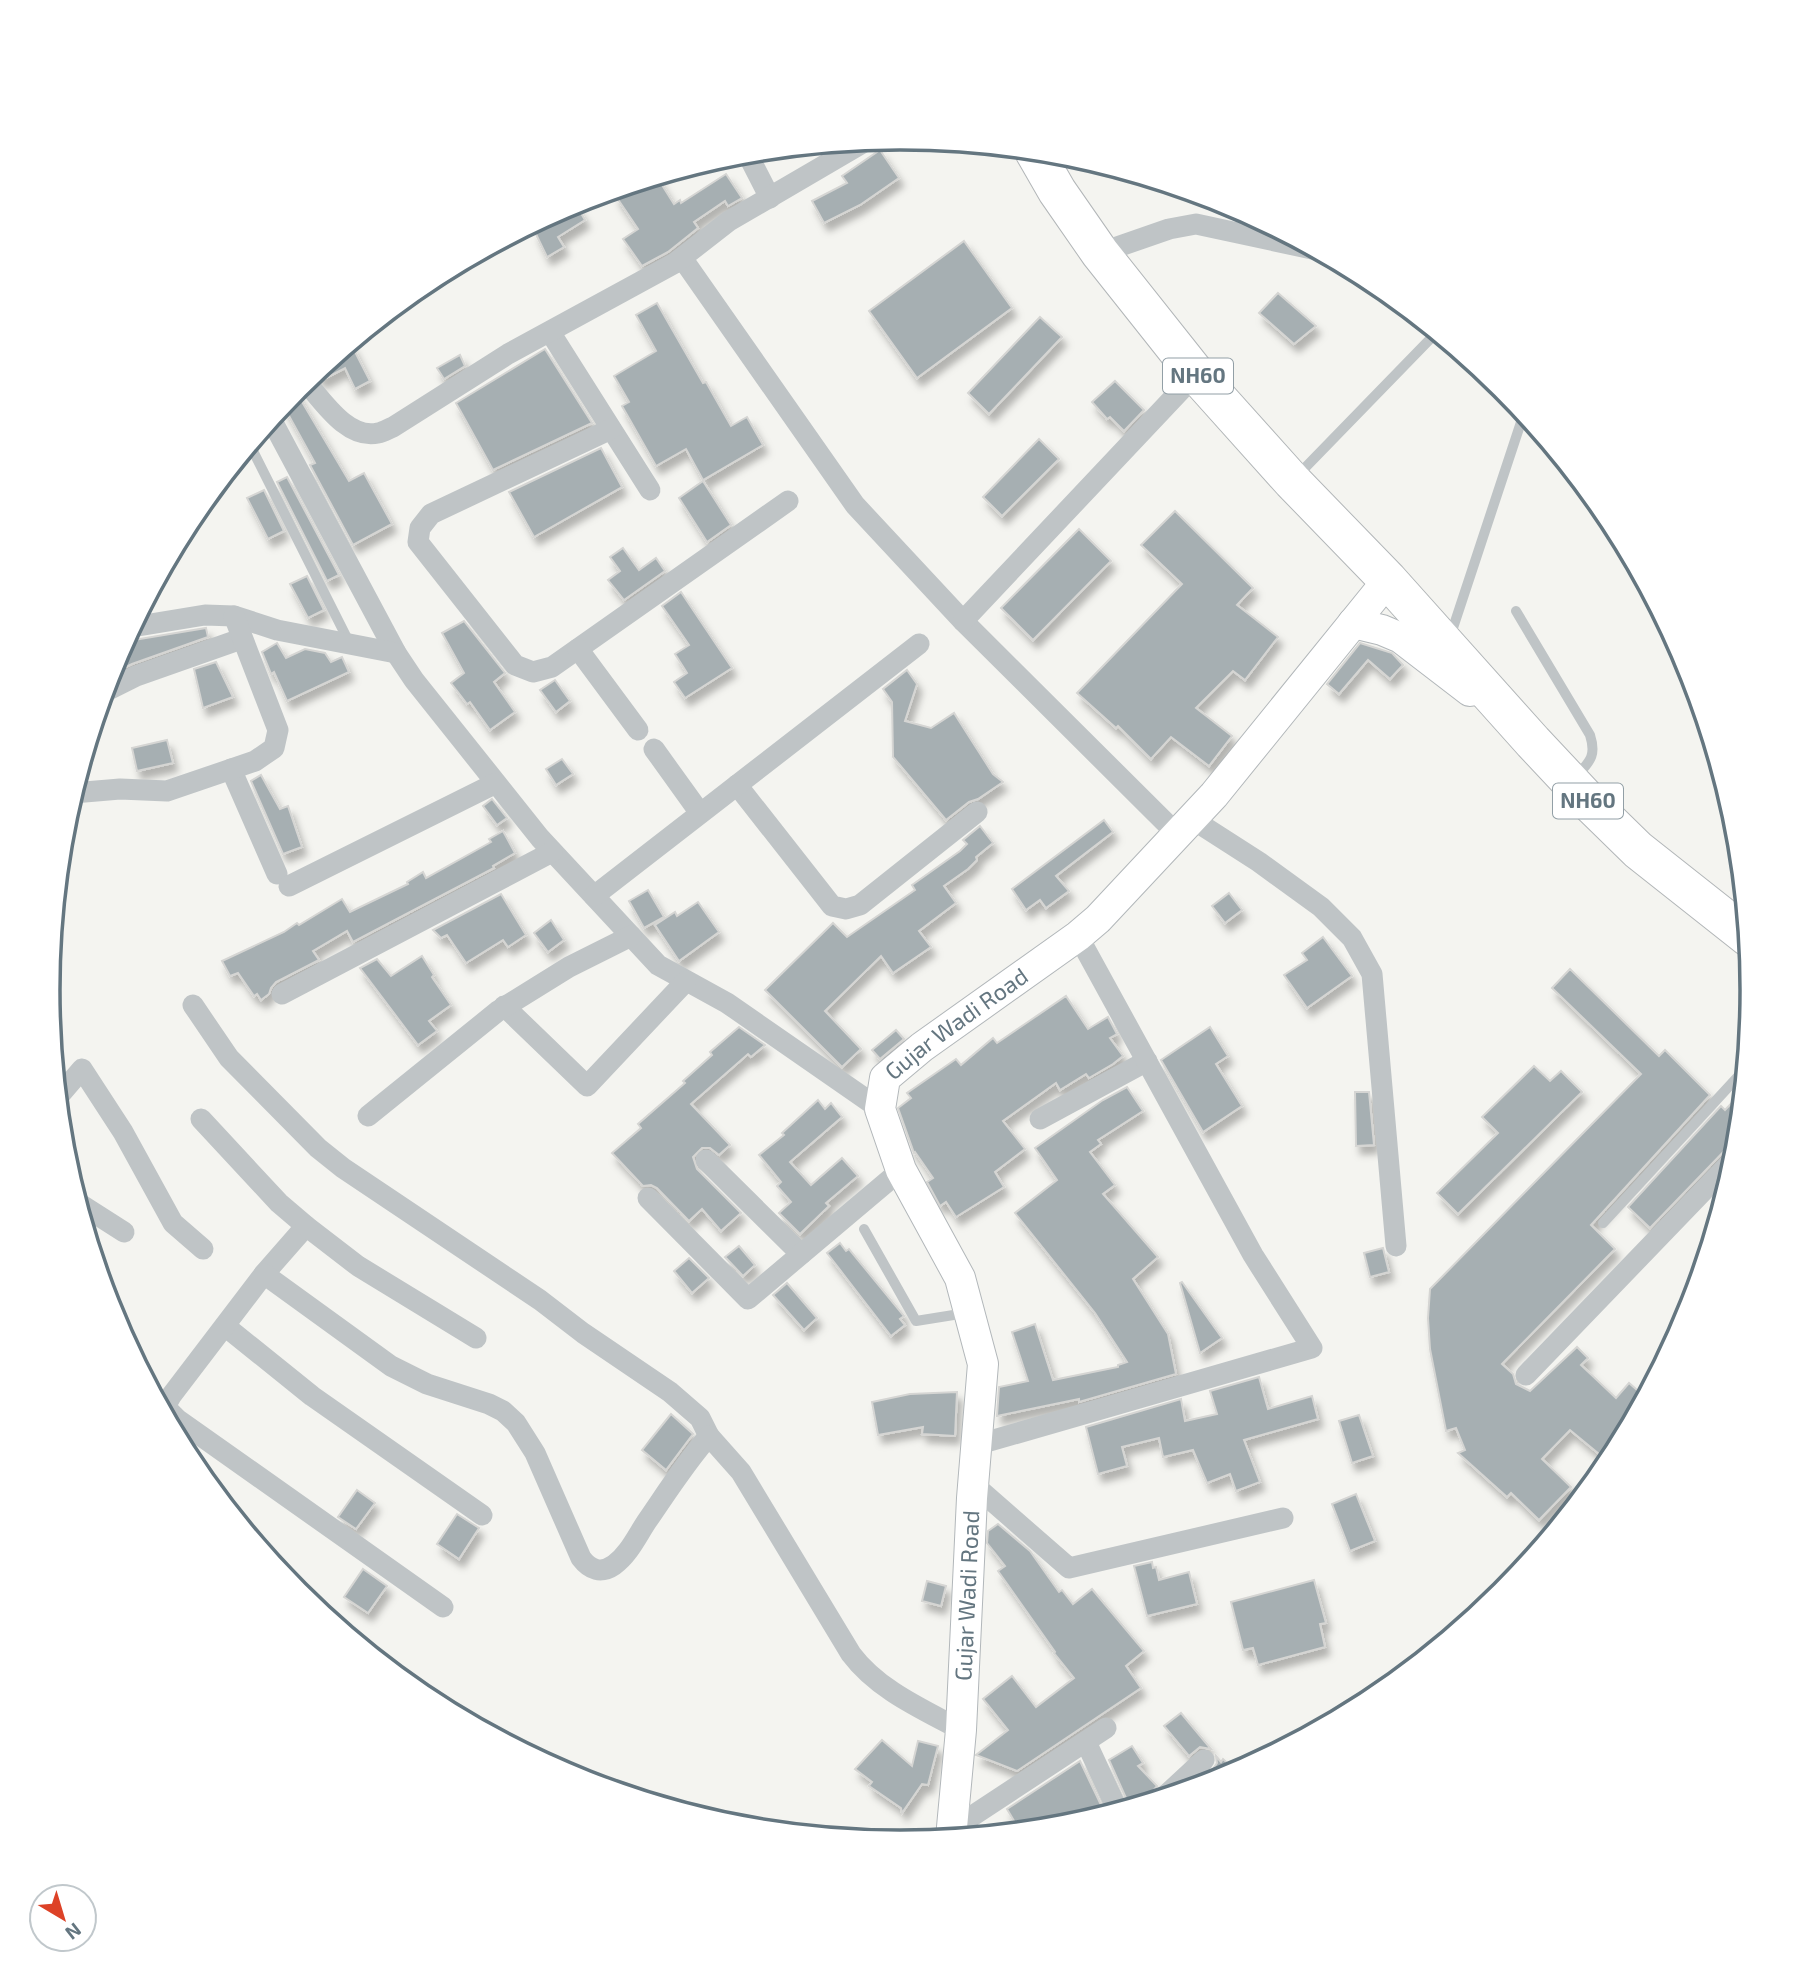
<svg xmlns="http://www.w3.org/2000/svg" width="1800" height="1981" font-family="'Exo 2',sans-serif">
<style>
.building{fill:#a6afb2;stroke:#d5d5d3;stroke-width:2;filter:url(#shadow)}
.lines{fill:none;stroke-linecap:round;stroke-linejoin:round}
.secondary-casing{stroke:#b2b7ba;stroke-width:32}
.highway-casing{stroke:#b2b6b8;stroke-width:40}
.lane{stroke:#bfc4c6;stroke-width:10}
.street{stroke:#bfc4c6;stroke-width:21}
.secondary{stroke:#fff;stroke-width:30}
.highway{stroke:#fff;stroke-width:38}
.labels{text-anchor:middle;stroke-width:7;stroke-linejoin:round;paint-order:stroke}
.shield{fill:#fff;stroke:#929fa6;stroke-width:2}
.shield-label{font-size:21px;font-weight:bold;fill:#647680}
.street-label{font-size:23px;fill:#647680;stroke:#fff}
.rim{fill:none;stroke:#647680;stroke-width:3.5}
</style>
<defs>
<filter id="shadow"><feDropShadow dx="4.5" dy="8" stdDeviation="3.5" flood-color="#0004"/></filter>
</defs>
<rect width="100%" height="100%" fill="#f4f4f0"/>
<g class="building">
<polygon points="880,150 899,178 860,205 824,223 812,201 847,183 842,176"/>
<polygon points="726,174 742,198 728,206 725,201 694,222 698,228 668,252 642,266 623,239 638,229 615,195 627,186 657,177 674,204 680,200 681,203"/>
<polygon points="576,205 585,220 558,237 564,247 547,257 535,232"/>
<polygon points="964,241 1012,308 917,378 869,311"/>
<polygon points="1278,293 1316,326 1294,344 1259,313"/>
<polygon points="657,303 703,383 706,382 731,426 747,417 763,445 703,480 686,449 656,466 622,406 629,402 614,376 656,351 636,315"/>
<polygon points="1040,317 1062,337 989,414 968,393"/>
<polygon points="351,344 370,381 355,389 345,368 322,380 315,373"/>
<polygon points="545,349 592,423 493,470 456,403"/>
<polygon points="460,355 465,366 444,379 437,368"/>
<polygon points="1115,381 1144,410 1124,431 1110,417 1107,419 1092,402"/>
<polygon points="295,390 349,481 364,473 392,524 353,545 310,465 315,463 283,405"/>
<polygon points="1039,439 1059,459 1002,516 983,497"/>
<polygon points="601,448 622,487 534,537 509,492"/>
<polygon points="287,477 339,575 327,581 277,482"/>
<polygon points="703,481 731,525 707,542 679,498"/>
<polygon points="264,490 284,531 268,539 247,498"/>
<polygon points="1175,511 1253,588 1237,605 1278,637 1245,680 1233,671 1196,708 1232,736 1209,766 1171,737 1151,759 1118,726 1116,728 1077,693 1182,584 1141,545"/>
<polygon points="1079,529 1111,561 1033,640 1001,608"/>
<polygon points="623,548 639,570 656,558 665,571 624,600 608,580 620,571 610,557"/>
<polygon points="307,576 324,610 308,618 290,584"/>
<polygon points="681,592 732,668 685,698 674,682 687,673 675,654 689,645 662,606"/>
<polygon points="464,621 505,673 494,682 515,712 490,730 470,702 467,704 451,683 464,673 442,633"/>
<polygon points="206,628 208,637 132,664 109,675 126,638 134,640"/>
<polygon points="277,643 286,658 305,649 325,653 331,662 342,657 349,672 287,701 274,672 271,674 262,652"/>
<polygon points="1360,643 1392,653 1403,665 1390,679 1368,660 1339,694 1327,684"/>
<polygon points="216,662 233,697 203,708 194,669"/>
<polygon points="907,670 917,684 905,721 931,728 954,713 993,774 1003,782 978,799 969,802 946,820 893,757 892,702 883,689"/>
<polygon points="555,680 570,701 556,712 540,690"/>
<polygon points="167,740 173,763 137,771 132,748"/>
<polygon points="562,759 573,774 556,785 546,769"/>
<polygon points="261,775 280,809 288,806 302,847 283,854 251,781"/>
<polygon points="492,799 507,818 497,825 483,806"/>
<polygon points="1104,820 1113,832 1056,876 1069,891 1046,908 1040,900 1026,910 1012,889"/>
<polygon points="980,826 993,843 976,857 977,860 968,869 944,886 956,903 919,931 931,947 893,973 881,956 825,1011 861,1049 842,1067 765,990 833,923 847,937 915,890 912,885 960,851 967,844 963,840"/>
<polygon points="503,831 515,853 493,866 494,868 353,942 347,931 313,951 319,960 276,982 271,988 269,994 261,1000 257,994 254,996 238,973 230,976 222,961 284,932 297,923 299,925 342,899 350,912 408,884 407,882 423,872 426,878 491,842 489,839"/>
<polygon points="648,890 664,917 644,928 629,901"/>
<polygon points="1229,893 1242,910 1225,923 1212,906"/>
<polygon points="501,894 526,935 508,947 503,940 466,963 447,935 441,938 433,930"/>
<polygon points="698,902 719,932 679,961 655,925 675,912 677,916"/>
<polygon points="551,920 564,940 548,952 534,933"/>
<polygon points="1323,937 1352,976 1307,1008 1284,975 1307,960 1302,953"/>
<polygon points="422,956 434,975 432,977 451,1005 429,1021 437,1031 418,1045 360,968 377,959 391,976"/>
<polygon points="1570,969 1659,1056 1665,1050 1710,1095 1591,1225 1615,1249 1502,1364 1513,1374 1516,1384 1530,1391 1577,1347 1588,1358 1581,1365 1616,1398 1629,1383 1645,1397 1610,1463 1570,1430 1542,1459 1571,1487 1539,1520 1511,1493 1507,1497 1458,1453 1465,1450 1456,1428 1446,1431 1430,1349 1428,1318 1430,1289 1641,1074 1552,988"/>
<polygon points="1066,996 1088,1029 1108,1017 1117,1034 1110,1038 1123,1056 1113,1064 1089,1078 1086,1074 1060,1090 1056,1083 1003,1121 1025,1149 995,1172 1004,1187 956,1217 946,1202 940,1206 927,1182 933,1178 915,1152 914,1153 898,1108 911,1098 907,1093 956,1059 961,1065 993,1038 997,1043"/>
<polygon points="739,1027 765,1045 751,1057 748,1054 691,1104 730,1145 719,1155 710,1148 702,1148 693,1157 697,1169 741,1213 721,1231 702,1209 689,1221 657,1188 651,1185 643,1186 612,1153 641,1128 638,1124 685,1083 683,1081 712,1055 710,1052"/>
<polygon points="1210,1027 1228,1056 1216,1064 1242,1106 1203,1132 1161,1060"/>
<polygon points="896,1030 904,1039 880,1059 872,1050"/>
<polygon points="1534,1066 1550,1081 1561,1071 1582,1092 1458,1214 1437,1193 1498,1133 1482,1117"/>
<polygon points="1127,1087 1143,1111 1098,1140 1101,1144 1090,1152 1115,1185 1103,1194 1158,1257 1133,1279 1168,1334 1176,1374 1079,1402 1079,1399 997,1416 999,1387 1028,1381 1012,1332 1035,1324 1053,1380 1118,1367 1118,1365 1127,1362 1095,1313 1015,1213 1057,1180 1035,1148 1103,1100"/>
<polygon points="1743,1091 1738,1144 1727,1148 1650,1228 1628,1207 1721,1106 1725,1110"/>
<polygon points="1355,1092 1369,1092 1374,1145 1356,1146"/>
<polygon points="818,1100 825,1109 831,1103 842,1117 790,1162 811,1185 842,1158 858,1176 826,1203 829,1206 800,1234 779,1213 791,1202 777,1186 781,1182 759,1155 784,1135 782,1133"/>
<polygon points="840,1243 846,1251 849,1249 904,1316 900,1319 905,1325 891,1336 827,1253"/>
<polygon points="739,1246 755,1265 743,1276 725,1257"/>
<polygon points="1383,1248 1389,1272 1370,1277 1364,1253"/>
<polygon points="689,1258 709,1278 692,1293 674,1271"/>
<polygon points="1182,1282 1222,1338 1200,1353 1180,1283"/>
<polygon points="787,1283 817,1318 804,1330 773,1295"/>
<polygon points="1259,1377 1268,1409 1312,1396 1318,1419 1244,1440 1260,1482 1236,1491 1230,1474 1207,1483 1193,1450 1163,1457 1159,1438 1122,1447 1127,1466 1098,1474 1086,1427 1181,1399 1185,1421 1217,1414 1210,1391"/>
<polygon points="957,1392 955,1436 922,1434 923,1427 878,1435 872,1402 910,1394"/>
<polygon points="671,1414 693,1434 666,1470 642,1450"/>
<polygon points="1359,1415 1373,1456 1352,1463 1339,1421"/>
<polygon points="357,1490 375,1503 356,1529 338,1517"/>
<polygon points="1356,1494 1375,1541 1350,1551 1332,1504"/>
<polygon points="457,1514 479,1528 459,1559 437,1544"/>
<polygon points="998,1524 1030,1551 1059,1592 1062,1590 1073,1604 1092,1589 1144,1651 1126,1666 1141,1688 1017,1771 976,1755 1008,1730 983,1699 1012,1676 1036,1707 1074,1678 1054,1653 1055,1652 998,1571 1005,1566 987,1543 988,1531"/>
<polygon points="1152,1562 1153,1568 1156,1567 1159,1580 1189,1572 1197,1604 1147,1616 1134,1566"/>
<polygon points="363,1569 387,1586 368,1613 344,1597"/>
<polygon points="1314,1580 1326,1623 1320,1624 1325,1647 1258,1665 1253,1648 1243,1650 1231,1602"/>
<polygon points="927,1581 946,1586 941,1606 922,1601"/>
<polygon points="1181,1713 1211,1749 1200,1747 1189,1756 1164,1726"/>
<polygon points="882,1740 912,1766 918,1741 938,1746 928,1785 922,1784 902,1813 901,1808 869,1786 872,1782 855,1769"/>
<polygon points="1132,1746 1143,1763 1138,1766 1157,1786 1152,1792 1152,1801 1130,1807 1109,1760"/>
<polygon points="1216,1756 1221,1762 1223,1759 1237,1772 1226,1778 1197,1787 1213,1769 1217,1763"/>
<polygon points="1080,1761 1102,1807 1076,1819 1078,1823 1066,1827 1020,1831 1007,1809"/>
</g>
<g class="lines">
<defs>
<g id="secondary">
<polyline points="1353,623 1382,630 1401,638 1470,691"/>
<path id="s1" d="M 951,1838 L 961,1730 L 972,1498 L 983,1364 L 960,1278 L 901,1170 L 880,1109 L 885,1078 L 922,1047 L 1078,936 L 1098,919 L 1214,795 L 1388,580"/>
</g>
<polyline id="highway" points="1034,151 1057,191 1100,253 1196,374 1292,481 1388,580 1533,742 1594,807 1638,850 1748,937"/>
</defs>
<use href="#secondary" class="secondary-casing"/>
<use href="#highway" class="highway-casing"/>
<g class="lane">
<polyline points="250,445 350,644"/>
<polyline points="1297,476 1436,333"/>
<path d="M 1516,611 L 1590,735 C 1597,757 1589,762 1575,778"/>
<polyline points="1450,637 1524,413"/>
<polyline points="1603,1223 1745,1069"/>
<polyline points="864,1229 916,1321 966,1313"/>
</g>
<g class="street">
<polyline points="747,153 770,198"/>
<polyline points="1100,253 1169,229 1196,224 1312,249"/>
<polyline points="682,258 855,505 963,621 1178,835"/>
<polyline points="550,332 650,490"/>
<path d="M 305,381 C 322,400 347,440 378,433 C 383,432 388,429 393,427 L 508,354 L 675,263 L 729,221 L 866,141"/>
<polyline points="271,419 396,653 414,680 540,838 658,965 727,1003 880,1109"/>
<polyline points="611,429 431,514 420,528 418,542 515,665 533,672 552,667 788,501"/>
<polyline points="963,621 1196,374"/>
<polyline points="132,627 205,615 234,616 277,630 396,653"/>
<polyline points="578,649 638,730"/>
<polyline points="104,692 136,676 241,639"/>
<polyline points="654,749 700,813"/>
<polyline points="231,769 277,874"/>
<polyline points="737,785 832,906 846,909 860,905 977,812"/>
<polyline points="73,793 120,789 167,791 255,761 274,748 278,730 234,616"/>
<polyline points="1192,819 1259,862 1321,907 1352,938 1372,974 1396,1246"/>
<polyline points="289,886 494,784"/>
<polyline points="594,896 919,644"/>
<polyline points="282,994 552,852"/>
<polyline points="193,1005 229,1058 318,1148 343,1168 540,1300 583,1333 670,1392 700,1418 709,1436"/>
<polyline points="504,1006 587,1086 686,981"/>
<polyline points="58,1097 82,1069 123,1132 173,1223 203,1249"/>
<polyline points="368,1116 498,1011 569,967 631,936"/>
<polyline points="201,1119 279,1203 306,1226 264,1274"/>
<polyline points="1040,1119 1147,1061"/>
<polyline points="706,1160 801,1254"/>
<polyline points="648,1198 748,1299 901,1170"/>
<polyline points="77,1202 124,1232"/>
<polyline points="306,1226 358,1266 476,1338"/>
<polyline points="225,1326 312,1396 482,1515"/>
<polyline points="1526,1375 1736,1157"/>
<polyline points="976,1445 1312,1348 1253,1255 1078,936"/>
<polyline points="974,1485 1069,1568 1283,1518"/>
<path d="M 443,1607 L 177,1419 L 167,1409 L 167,1403 L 171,1396 L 264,1274 L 391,1366 L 427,1384 L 489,1404 L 503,1411 L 516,1423 L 535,1453 L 581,1558 C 590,1570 601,1574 614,1565 C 629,1554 637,1536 647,1521 C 667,1492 686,1462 709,1436 L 741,1472 L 851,1654 C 878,1690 922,1709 961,1730"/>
<polyline points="1086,1742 1118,1811"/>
<polyline points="1164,1797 1204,1760"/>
<polyline points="951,1830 1106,1728"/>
</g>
<use href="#secondary" class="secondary"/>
<use href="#highway" class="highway"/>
</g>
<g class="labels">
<g class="shield">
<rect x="1163" y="358.5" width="70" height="35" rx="5"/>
<rect x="1553" y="783.5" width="70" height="35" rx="5"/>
</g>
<g class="shield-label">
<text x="1198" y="383">NH60</text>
<text x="1588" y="808">NH60</text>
</g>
<g class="street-label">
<text dy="8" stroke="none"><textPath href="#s1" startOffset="873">Gujar Wadi Road</textPath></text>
<text dy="8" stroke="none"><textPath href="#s1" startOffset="243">Gujar Wadi Road</textPath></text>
</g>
</g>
<path d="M0 0H1800V1981H0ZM60 990a840 840 0 1 1 1680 0a840 840 0 1 1-1680 0Z" fill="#fff" fill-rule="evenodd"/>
<path class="rim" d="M60 990a840 840 0 1 1 1680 0a840 840 0 1 1-1680 0Z"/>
<g transform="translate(63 1918) rotate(142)"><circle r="33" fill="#ffffff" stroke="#c1c8cc" stroke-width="2"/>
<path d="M0-5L12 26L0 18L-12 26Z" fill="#dd4227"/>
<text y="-10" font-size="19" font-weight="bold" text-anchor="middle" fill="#647680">N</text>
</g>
</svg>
